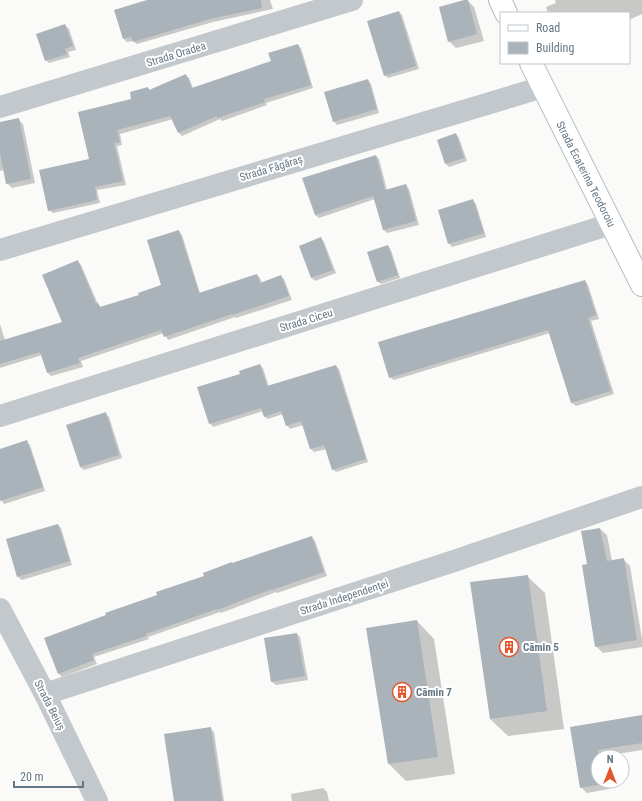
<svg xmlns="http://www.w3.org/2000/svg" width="642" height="801" font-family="'Roboto Condensed',sans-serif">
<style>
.shadow{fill:#0003}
.building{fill:#aab3b9}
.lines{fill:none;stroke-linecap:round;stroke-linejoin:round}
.secondary-casing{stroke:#b3babf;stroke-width:24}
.minor{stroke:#c3c8cc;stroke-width:22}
.secondary{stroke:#fff;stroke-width:22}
.labels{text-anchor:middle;stroke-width:4;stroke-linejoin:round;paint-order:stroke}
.street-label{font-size:11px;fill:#657683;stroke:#fff}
.poi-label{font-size:11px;font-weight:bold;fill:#657683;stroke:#fff;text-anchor:start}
</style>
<rect width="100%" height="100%" fill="#fafaf8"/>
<g class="shadow">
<polygon points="153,0 270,0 273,9 213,22 137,44 133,41 127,42 124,39 115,10"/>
<polygon points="467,0 474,7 484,41 456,48 449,41"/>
<polygon points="555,0 642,0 642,14 629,20 629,13 548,13 546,7 556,3"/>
<polygon points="399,12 402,15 419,69 388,78 385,75"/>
<polygon points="65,25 69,29 76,50 68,52 70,57 49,63 46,60"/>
<polygon points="298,45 301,48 313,88 266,103 267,105 222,121 220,119 182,136 179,133 173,119 120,134 122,145 117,146 126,185 97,190 100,203 53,213 49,210 90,159 133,100 148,88 150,90 185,75 189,78 193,88 272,61"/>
<polygon points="368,80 371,84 379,113 337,125 334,121"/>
<polygon points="18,119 23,124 35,183 12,188 7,183 4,170 0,171 0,123"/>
<polygon points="456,134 459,138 467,161 449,167 446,164"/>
<polygon points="376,156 379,159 387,190 406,185 409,189 419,225 387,233 384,230 375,199 319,218 315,215"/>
<polygon points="473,200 476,204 486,237 452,247 449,243"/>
<polygon points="178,231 182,235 200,293 257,275 260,278 262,283 281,276 284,279 292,300 236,318 235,317 168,340 164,333 81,361 83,367 51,376 48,373 42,355 0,368 0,324 5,340 63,323 77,261 81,265 98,304 101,307 140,295 163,285"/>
<polygon points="321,238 324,242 336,273 315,281 312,278"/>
<polygon points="388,246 391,250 400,278 381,284 377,281"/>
<polygon points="585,281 588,285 599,319 591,321 614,394 576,406 572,403 550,333 394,380 390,377"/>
<polygon points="260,365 263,368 269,387 336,366 339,369 368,462 336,472 333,469 327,449 314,452 311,449 303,425 290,429 287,425 283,414 268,419 264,416 263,411 213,427 210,423 242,375"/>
<polygon points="105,414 109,417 122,458 84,470 80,467"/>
<polygon points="27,442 30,445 45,491 4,504 0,498 0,450"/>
<polygon points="58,525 61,528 72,565 22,580 18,577"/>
<polygon points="600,529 607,535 612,561 623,559 630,566 642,639 642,647 603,653 596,646 588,565"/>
<polygon points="312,538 315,541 327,576 277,593 276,592 221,613 220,612 148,637 149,639 94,657 97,664 62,677 58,673 158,596"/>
<polygon points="527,576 545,593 564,729 508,736 490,719 472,583"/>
<polygon points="417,621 434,639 455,774 406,781 389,764"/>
<polygon points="297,634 300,637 308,680 276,685 272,682"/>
<polygon points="642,716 642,750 598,757 598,781 607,781 609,789 587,793 581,787 571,728"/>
<polygon points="210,728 214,732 224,801 175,801"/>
<polygon points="323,788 327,792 329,801 292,801 291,794"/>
</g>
<g class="building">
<polygon points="147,0 261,0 262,8 210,19 133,42 131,37 123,39 114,10"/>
<polygon points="464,0 468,0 477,34 448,42 439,7"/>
<polygon points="399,11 416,66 384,76 367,21"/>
<polygon points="65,24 73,46 65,49 67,54 45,61 36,34"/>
<polygon points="298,44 311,85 264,99 265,102 217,118 217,116 178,133 170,116 117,130 120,142 114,143 123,181 95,187 97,200 48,211 39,170 89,159 78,112 131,99 130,92 148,87 149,90 186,74 192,88 271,61 268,53"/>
<polygon points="368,79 377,109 333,122 324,92"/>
<polygon points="19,118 31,179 6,184 0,153 0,122"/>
<polygon points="456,133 464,158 445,164 437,140"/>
<polygon points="376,155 385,190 406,184 416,221 383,230 373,196 315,215 302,178"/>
<polygon points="473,199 484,233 448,244 438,210"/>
<polygon points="179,230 199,293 257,274 260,283 281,275 289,296 232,315 232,314 164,337 161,330 78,358 80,363 47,373 40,352 0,364 0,341 62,322 42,275 78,260 96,304 98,303 100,307 139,295 138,293 161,285 147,240"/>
<polygon points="321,237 333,270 311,278 299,246"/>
<polygon points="388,245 398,275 377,282 367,252"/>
<polygon points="585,280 596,315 588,318 611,391 571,403 548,330 389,378 378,342"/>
<polygon points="260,364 267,386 336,365 366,459 332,470 324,445 310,449 301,421 286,426 281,411 264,417 261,408 209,424 197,387 240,374 239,371"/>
<polygon points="106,412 119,455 80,467 66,425"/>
<polygon points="27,440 43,487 0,501 0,449"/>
<polygon points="58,524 70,561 17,577 6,539"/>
<polygon points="600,528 607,561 624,558 637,640 595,647 582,565 587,564 581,531"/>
<polygon points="312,536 324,572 272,590 272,589 217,610 217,609 146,634 146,636 92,654 94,660 58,674 44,638 106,615 105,613 157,595 156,592 204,576 203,573 232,562 232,563"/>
<polygon points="528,575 547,711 490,719 470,582"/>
<polygon points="417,620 438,757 388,764 366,628"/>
<polygon points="297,633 305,676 271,682 264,638"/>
<polygon points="642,715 642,743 598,750 599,757 598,781 603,781 603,784 580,788 570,727"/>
<polygon points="211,727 222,801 174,801 164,734"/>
</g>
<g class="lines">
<defs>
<g id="secondary">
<polyline points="500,0 506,13"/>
<polyline points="531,63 642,285"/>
</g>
</defs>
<use href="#secondary" class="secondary-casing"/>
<g class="minor">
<polyline points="0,107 352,0"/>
<polyline points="0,250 543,87"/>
<polyline points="0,416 611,224"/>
<polyline points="0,609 45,694 97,801"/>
<polyline points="45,694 454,561 642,497"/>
</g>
<use href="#secondary" class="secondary"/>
</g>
<defs>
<symbol id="building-ring" viewBox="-11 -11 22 22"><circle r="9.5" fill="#fff" stroke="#e4572e" stroke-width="1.5"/><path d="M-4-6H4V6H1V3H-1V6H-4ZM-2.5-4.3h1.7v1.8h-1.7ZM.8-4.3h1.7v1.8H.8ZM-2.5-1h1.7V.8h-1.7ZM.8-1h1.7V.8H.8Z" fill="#e4572e"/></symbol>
</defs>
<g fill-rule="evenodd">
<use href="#building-ring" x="498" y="636" width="22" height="22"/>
<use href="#building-ring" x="391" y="681" width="22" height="22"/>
</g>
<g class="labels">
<g class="street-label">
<text transform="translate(176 54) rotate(-17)" y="4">Strada Oradea</text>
<text transform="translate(271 168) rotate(-17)" y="4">Strada Făgăraș</text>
<text transform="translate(586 174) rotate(63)" y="4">Strada Ecaterina Teodoroiu</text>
<text transform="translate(306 320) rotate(-17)" y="4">Strada Ciceu</text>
<text transform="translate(344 597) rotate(-18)" y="4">Strada Independenței</text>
<text transform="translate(50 705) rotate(63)" y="4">Strada Beiuș</text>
</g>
<g class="poi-label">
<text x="523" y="651">Cămin 5</text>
<text x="416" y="696">Cămin 7</text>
</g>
</g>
<rect x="500" y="12" width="130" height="52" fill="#ffffff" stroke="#c1c8cd"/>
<rect x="508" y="25" width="20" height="6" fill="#ffffff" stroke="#c1c8cd"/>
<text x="536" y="32" font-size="12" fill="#657683">Road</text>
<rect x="508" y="42" width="20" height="12" fill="#aab3b9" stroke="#c1c8cd"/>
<text x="536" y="52" font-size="12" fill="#657683">Building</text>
<g transform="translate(610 769)"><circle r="19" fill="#ffffff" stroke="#c1c8cd"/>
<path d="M0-3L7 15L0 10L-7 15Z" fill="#e4572e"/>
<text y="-6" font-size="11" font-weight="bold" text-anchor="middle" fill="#657683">N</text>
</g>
<path d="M14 781v6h69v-6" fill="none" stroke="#657683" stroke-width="2"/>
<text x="20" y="781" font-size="12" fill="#657683" stroke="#ffffff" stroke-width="3" paint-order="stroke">20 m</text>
</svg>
